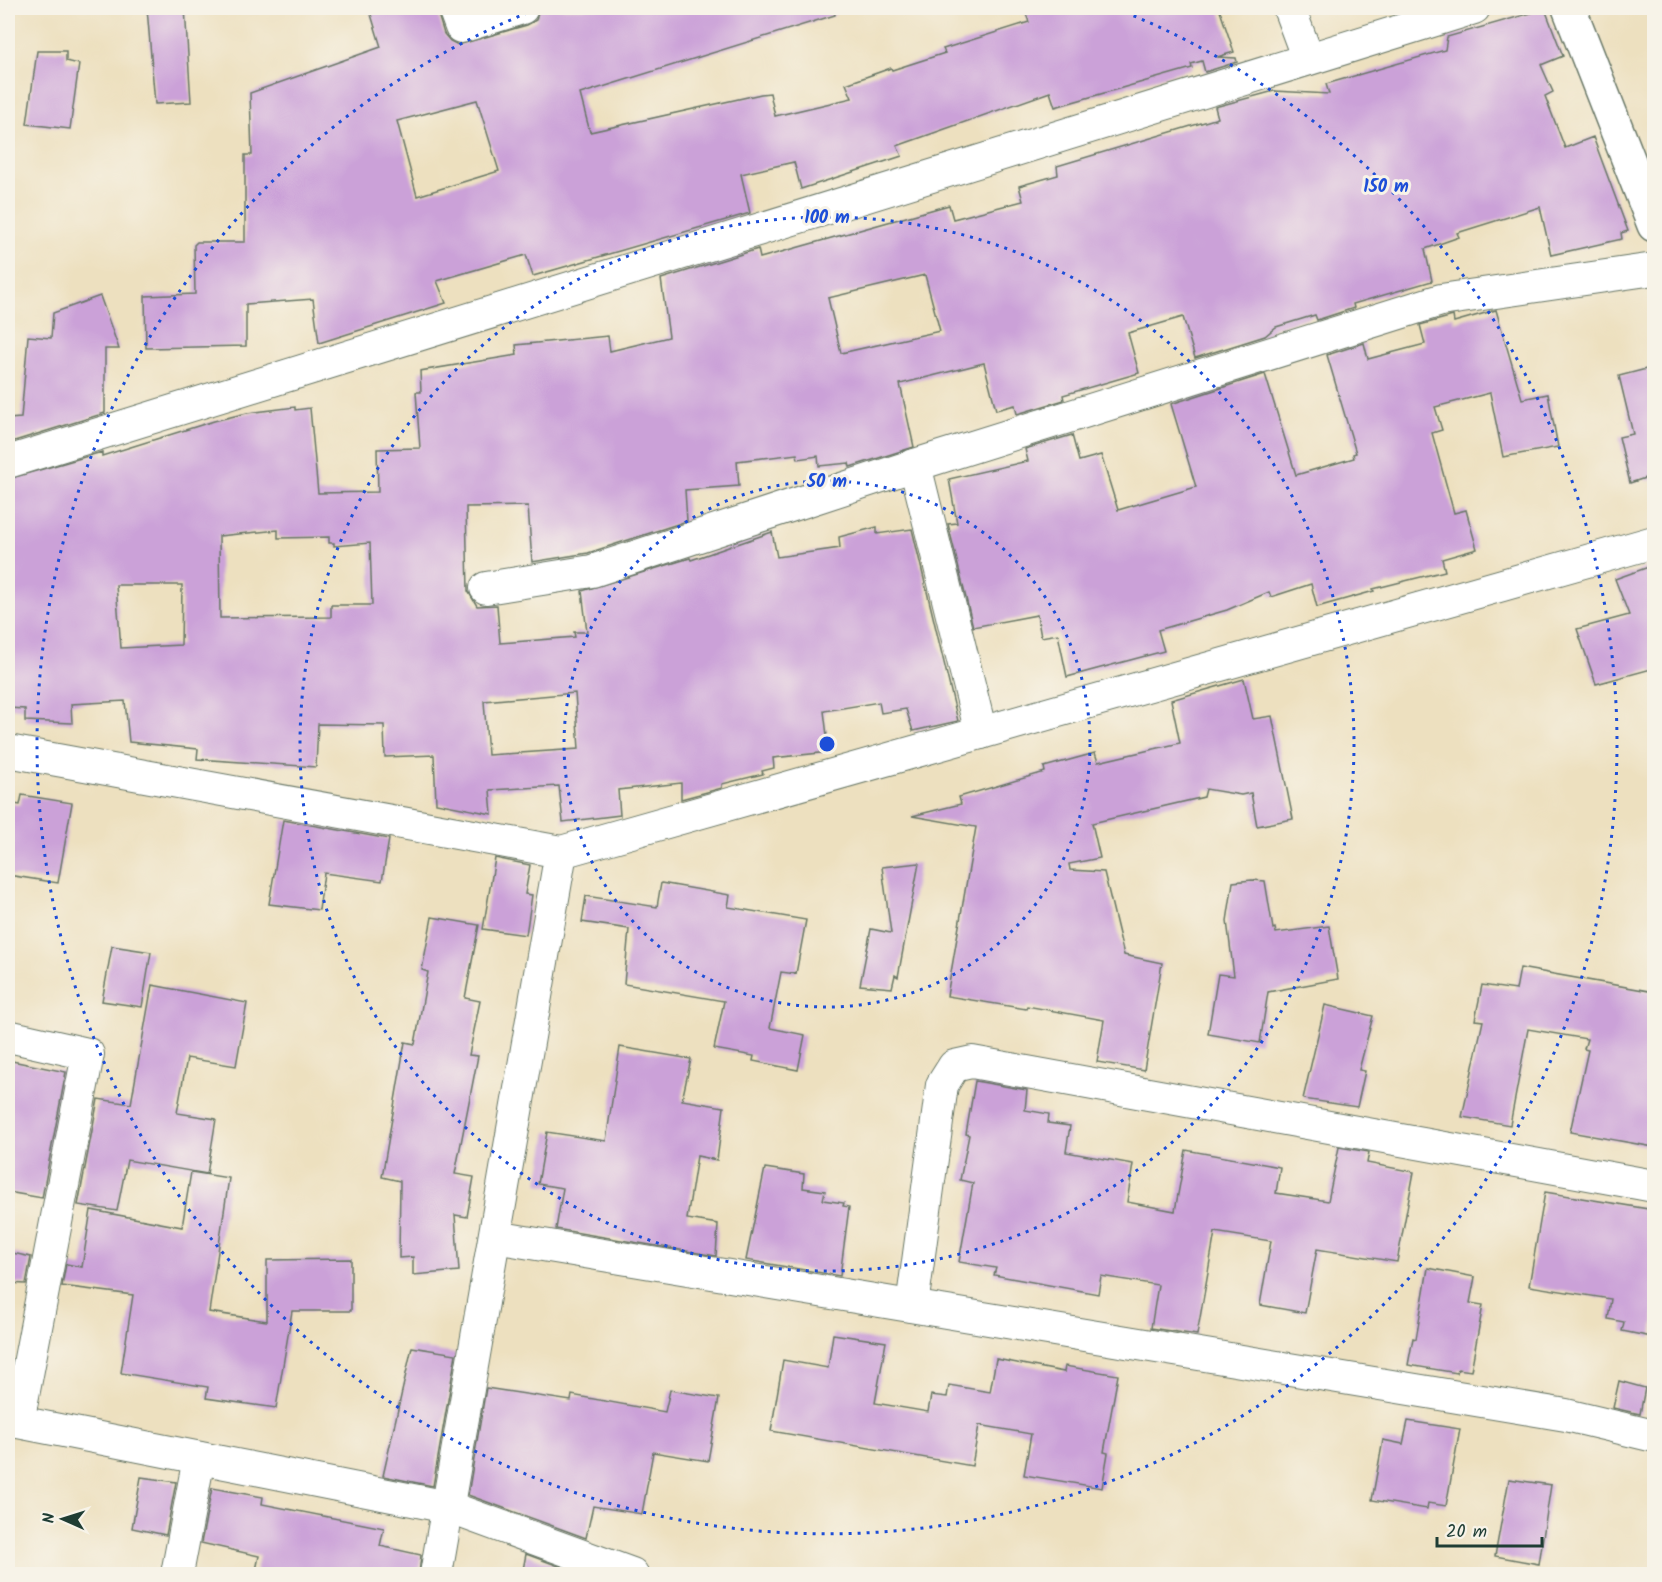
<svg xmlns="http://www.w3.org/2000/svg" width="1662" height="1582" font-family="Kalam,sans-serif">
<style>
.building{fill:#cba1d8;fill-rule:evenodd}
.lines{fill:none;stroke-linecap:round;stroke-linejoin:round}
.minor-casing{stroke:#677665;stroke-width:34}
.tertiary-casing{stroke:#677665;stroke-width:36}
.minor{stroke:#fff;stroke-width:32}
.tertiary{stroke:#fff;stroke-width:33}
.ring{fill:none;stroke:#1d4ed8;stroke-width:3;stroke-dasharray:3 6}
.centre{fill:#1d4ed8;stroke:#f7f3e8;stroke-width:3}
.ring-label{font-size:18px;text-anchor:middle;font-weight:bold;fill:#1d4ed8;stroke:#f7f3e8;stroke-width:6;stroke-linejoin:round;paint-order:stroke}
</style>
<rect width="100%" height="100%" fill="#f7f3e8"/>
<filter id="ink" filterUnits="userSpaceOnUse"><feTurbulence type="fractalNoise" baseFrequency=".0167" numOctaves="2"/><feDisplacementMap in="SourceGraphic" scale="12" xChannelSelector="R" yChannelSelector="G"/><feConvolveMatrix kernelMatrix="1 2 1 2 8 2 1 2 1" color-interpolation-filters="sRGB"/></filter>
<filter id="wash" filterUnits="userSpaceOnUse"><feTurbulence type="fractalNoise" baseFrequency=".008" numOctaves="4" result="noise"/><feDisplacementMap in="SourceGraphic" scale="24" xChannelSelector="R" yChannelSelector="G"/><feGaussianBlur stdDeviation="1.35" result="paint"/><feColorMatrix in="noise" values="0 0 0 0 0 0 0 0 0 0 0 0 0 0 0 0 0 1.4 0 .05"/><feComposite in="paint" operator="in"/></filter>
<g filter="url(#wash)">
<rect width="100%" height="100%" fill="#ede0bf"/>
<g id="blocks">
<g class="building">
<polygon points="147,8 185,8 191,102 155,104"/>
<path d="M 369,8 L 436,8 L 444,34 L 450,41 L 458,45 L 527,25 L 536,20 L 539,8 L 834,8 L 835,15 L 580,94 L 590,132 L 761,94 L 770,93 L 775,116 L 852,98 L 846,84 L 891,68 L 892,70 L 945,53 L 943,49 L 1029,22 L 1026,14 L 1048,8 L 1219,8 L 1234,52 L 1217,57 L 1236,58 L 1237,62 L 1205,72 L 1202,61 L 1191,64 L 1192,68 L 1055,107 L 1050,92 L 897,146 L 902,156 L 801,189 L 794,162 L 741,174 L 750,213 L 533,276 L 526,255 L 437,281 L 446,303 L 319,343 L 313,299 L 246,304 L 246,346 L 146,348 L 145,296 L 195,294 L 194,245 L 197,242 L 245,242 L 245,155 L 252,155 L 250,93 L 381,47 ZM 477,100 L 499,171 L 417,196 L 397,121 Z"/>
<path d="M 1545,9 L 1563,56 L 1541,65 L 1553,92 L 1545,96 L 1565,148 L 1593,137 L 1628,231 L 1621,233 L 1622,239 L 1551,255 L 1540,207 L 1457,233 L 1459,237 L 1425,249 L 1432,281 L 1353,304 L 1354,308 L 1317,320 L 1315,315 L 1276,327 L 1265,336 L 1195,358 L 1183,317 L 1128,333 L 1139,373 L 1063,395 L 1064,400 L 1017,414 L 1015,405 L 996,410 L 984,363 L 900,384 L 914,447 L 850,467 L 849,463 L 819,466 L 818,456 L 798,459 L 797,454 L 737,461 L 739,486 L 685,490 L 687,521 L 588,553 L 532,562 L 528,506 L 466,507 L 468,591 L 477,606 L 497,605 L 500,643 L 575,637 L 574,632 L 587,632 L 582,591 L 690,558 L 691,560 L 772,532 L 777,557 L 840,548 L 839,537 L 877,527 L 877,534 L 912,529 L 958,721 L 913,731 L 906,709 L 881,713 L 879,702 L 824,711 L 829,752 L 773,758 L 774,768 L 762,771 L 763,774 L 722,784 L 722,788 L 681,799 L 681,783 L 618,790 L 620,815 L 563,822 L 559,786 L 490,790 L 492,814 L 436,803 L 434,755 L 385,757 L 384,725 L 318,724 L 316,767 L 197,759 L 198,749 L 129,742 L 125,701 L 71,704 L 72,723 L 25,721 L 25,709 L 8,708 L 8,479 L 102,452 L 102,456 L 214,421 L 247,413 L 295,407 L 295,410 L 310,408 L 318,493 L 378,492 L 377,449 L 420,448 L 416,392 L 421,392 L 420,371 L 517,355 L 516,345 L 608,336 L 610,351 L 669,337 L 661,279 L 758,249 L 760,258 L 949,205 L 953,219 L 1023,201 L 1019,186 L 1058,175 L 1057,166 L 1218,118 L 1215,107 L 1274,91 L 1329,94 L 1326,84 L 1445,50 L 1447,37 ZM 925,275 L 940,331 L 841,353 L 828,298 ZM 278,530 L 278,538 L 329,537 L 329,543 L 334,543 L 334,546 L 370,543 L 372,605 L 331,605 L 331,617 L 220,618 L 219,536 ZM 116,585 L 182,585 L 181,645 L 121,648 ZM 575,693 L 579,749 L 488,755 L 484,701 Z"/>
<polygon points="37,51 66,51 66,61 79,64 70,129 27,124"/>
<polygon points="100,296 119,349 105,349 105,413 8,443 8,419 21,418 28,336 51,338 53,313"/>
<polygon points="1496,310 1522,399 1548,394 1558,447 1503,457 1490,393 1435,407 1442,430 1432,433 1454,513 1466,510 1477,549 1442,559 1445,571 1373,589 1374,591 1317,607 1311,584 1271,597 1269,592 1227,610 1158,630 1164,651 1067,677 1058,634 1041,637 1037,615 973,627 948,524 957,523 949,479 1028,461 1025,449 1072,435 1079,461 1101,455 1118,510 1196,487 1171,404 1265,374 1296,475 1354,458 1353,454 1356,453 1327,355 1364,343 1368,359 1425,344 1420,325 1453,316 1454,322"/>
<polygon points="1654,367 1654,480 1646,481 1645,478 1630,483 1619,437 1633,434 1619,376"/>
<polygon points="1654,565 1654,674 1651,669 1596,684 1577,629 1629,615 1615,579"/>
<polygon points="1244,679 1253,719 1272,716 1293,819 1257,826 1251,793 1241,795 1206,789 1204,797 1092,823 1100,858 1069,864 1070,870 1104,872 1124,955 1162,963 1144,1070 1097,1062 1104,1020 1027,1006 1026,1009 947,996 976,827 912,816 961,804 959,797 1045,772 1044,767 1095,753 1098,762 1180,743 1171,700"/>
<polygon points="22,795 72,803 58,883 8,875 8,803 20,805"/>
<polygon points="283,820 389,839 382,881 324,873 319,910 269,904"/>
<polygon points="495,858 530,865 525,894 532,895 526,935 483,929"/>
<polygon points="919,863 898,977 895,975 892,988 860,985 871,929 891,933 882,867"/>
<polygon points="1252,880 1265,881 1273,929 1275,928 1276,933 1329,926 1338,979 1268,992 1260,1043 1208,1034 1218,974 1234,976 1227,921 1233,882"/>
<polygon points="661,883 730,895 728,907 806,920 796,974 781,972 770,1028 805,1035 798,1070 753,1061 754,1056 714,1049 724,1001 624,984 629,929 582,922 586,896 657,907"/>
<polygon points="432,917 479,925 465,998 480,1001 469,1055 478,1056 455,1174 474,1177 467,1217 455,1215 459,1271 413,1275 413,1257 399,1258 400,1181 382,1177 405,1042 415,1044 428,972 422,970"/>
<polygon points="112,946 151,952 142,1007 102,1001"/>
<polygon points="1520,968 1654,992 1654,1147 1570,1132 1588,1050 1584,1049 1587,1039 1528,1029 1510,1125 1462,1117 1483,1021 1475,1020 1482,985 1516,990"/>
<polygon points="152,985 247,1003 236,1066 187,1058 177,1113 216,1119 207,1174 127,1160 117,1211 78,1205 98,1099 131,1104"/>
<polygon points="1325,1005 1373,1016 1359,1070 1365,1071 1357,1107 1303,1099"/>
<polygon points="620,1047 691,1059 682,1100 724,1107 717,1160 697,1156 687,1219 718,1224 716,1256 556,1229 563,1188 538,1184 547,1132 606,1141"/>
<polygon points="12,1061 66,1072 42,1198 8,1192 8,1082"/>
<polygon points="975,1081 1027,1090 1025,1110 1049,1114 1048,1123 1070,1126 1066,1152 1133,1164 1127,1202 1175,1211 1186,1150 1280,1167 1276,1193 1328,1201 1339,1147 1369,1152 1367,1163 1414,1172 1397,1262 1317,1249 1305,1313 1260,1305 1271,1241 1215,1232 1197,1335 1151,1328 1158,1285 1101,1276 1098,1294 994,1275 996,1268 959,1262 973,1183 960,1180 969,1135 966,1134"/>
<polygon points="765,1168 804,1174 803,1188 825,1191 823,1200 844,1203 843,1206 849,1207 840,1276 746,1260"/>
<polygon points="191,1172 229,1178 209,1312 267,1321 267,1260 351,1259 351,1311 292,1311 276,1408 206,1398 208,1387 121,1373 133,1295 62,1286 66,1264 82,1267 91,1210 182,1227"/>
<polygon points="1545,1192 1654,1210 1654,1320 1652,1337 1622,1331 1624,1322 1608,1319 1611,1299 1529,1286"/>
<polygon points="8,1252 31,1257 26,1284 8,1283"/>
<polygon points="1428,1268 1475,1277 1470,1303 1483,1305 1471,1371 1458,1369 1457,1373 1408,1365 1413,1338 1416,1339"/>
<polygon points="833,1334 886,1342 875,1403 928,1412 931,1395 947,1397 949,1385 990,1392 996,1359 1064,1372 1065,1366 1118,1375 1104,1452 1108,1453 1102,1488 1024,1475 1031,1434 979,1425 972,1466 771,1431 783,1360 828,1368"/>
<polygon points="412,1347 456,1354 433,1486 383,1476"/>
<polygon points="1619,1381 1645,1388 1640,1414 1613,1408"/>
<polygon points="486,1388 571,1401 572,1395 665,1412 670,1390 719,1398 708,1461 653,1452 642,1514 593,1506 586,1538 468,1495"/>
<polygon points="1408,1421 1460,1429 1446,1506 1428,1503 1427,1509 1372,1500 1383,1440 1403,1444"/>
<polygon points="141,1477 176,1482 166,1535 132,1528"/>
<polygon points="1509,1479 1551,1485 1539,1564 1495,1556"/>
<polygon points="212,1488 263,1497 262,1504 384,1528 380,1546 421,1555 419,1575 255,1575 259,1556 201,1543"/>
<polygon points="526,1554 575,1572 575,1575 522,1575"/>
</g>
</g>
</g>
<g filter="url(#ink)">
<use href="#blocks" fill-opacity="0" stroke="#677665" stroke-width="1.5"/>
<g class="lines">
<defs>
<g id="minor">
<polyline points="454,8 461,27 522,8"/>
<polyline points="1289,8 1308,59"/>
<polyline points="8,462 1474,8"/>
<polyline points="915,465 981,733"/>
<polyline points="486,588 592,571 915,465 1441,300 1654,269"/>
<polyline points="8,751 561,852 1654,542"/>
<polyline points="8,1036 88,1054 18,1422"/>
<polyline points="495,1237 1566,1415 1654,1436"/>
<polyline points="912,1306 942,1085 954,1066 972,1062 1654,1186"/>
<polyline points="8,1420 448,1507 632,1574"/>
<polyline points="177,1574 199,1458"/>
<polyline points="436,1574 561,852"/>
</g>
<polyline id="tertiary" points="1569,8 1654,225"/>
</defs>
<use href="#minor" class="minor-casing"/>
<use href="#tertiary" class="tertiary-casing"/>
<use href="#minor" class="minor"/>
<use href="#tertiary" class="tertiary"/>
</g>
</g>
<g class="ring">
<circle cx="827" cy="744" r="263"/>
<circle cx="827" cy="744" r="527"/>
<path d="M1117 9A790 790 0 1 1 537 9"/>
</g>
<circle cx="827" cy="744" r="9" class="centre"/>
<g class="ring-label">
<text x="1386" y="192">150 m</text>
<text x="827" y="223">100 m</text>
<text x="827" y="487">50 m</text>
</g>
<rect width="1662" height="1582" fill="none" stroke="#f7f3e8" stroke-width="30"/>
<g transform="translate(63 1519) rotate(273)" stroke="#f7f3e8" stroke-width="4.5" paint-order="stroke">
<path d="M0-4.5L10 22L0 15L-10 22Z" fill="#1f3d34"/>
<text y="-9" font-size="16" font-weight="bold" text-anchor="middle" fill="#1f3d34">N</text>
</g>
<path d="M1437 1537v9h105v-9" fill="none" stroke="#1f3d34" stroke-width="3"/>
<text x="1446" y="1537" font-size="18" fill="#1f3d34" stroke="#f7f3e8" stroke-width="4.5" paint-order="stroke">20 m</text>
</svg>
